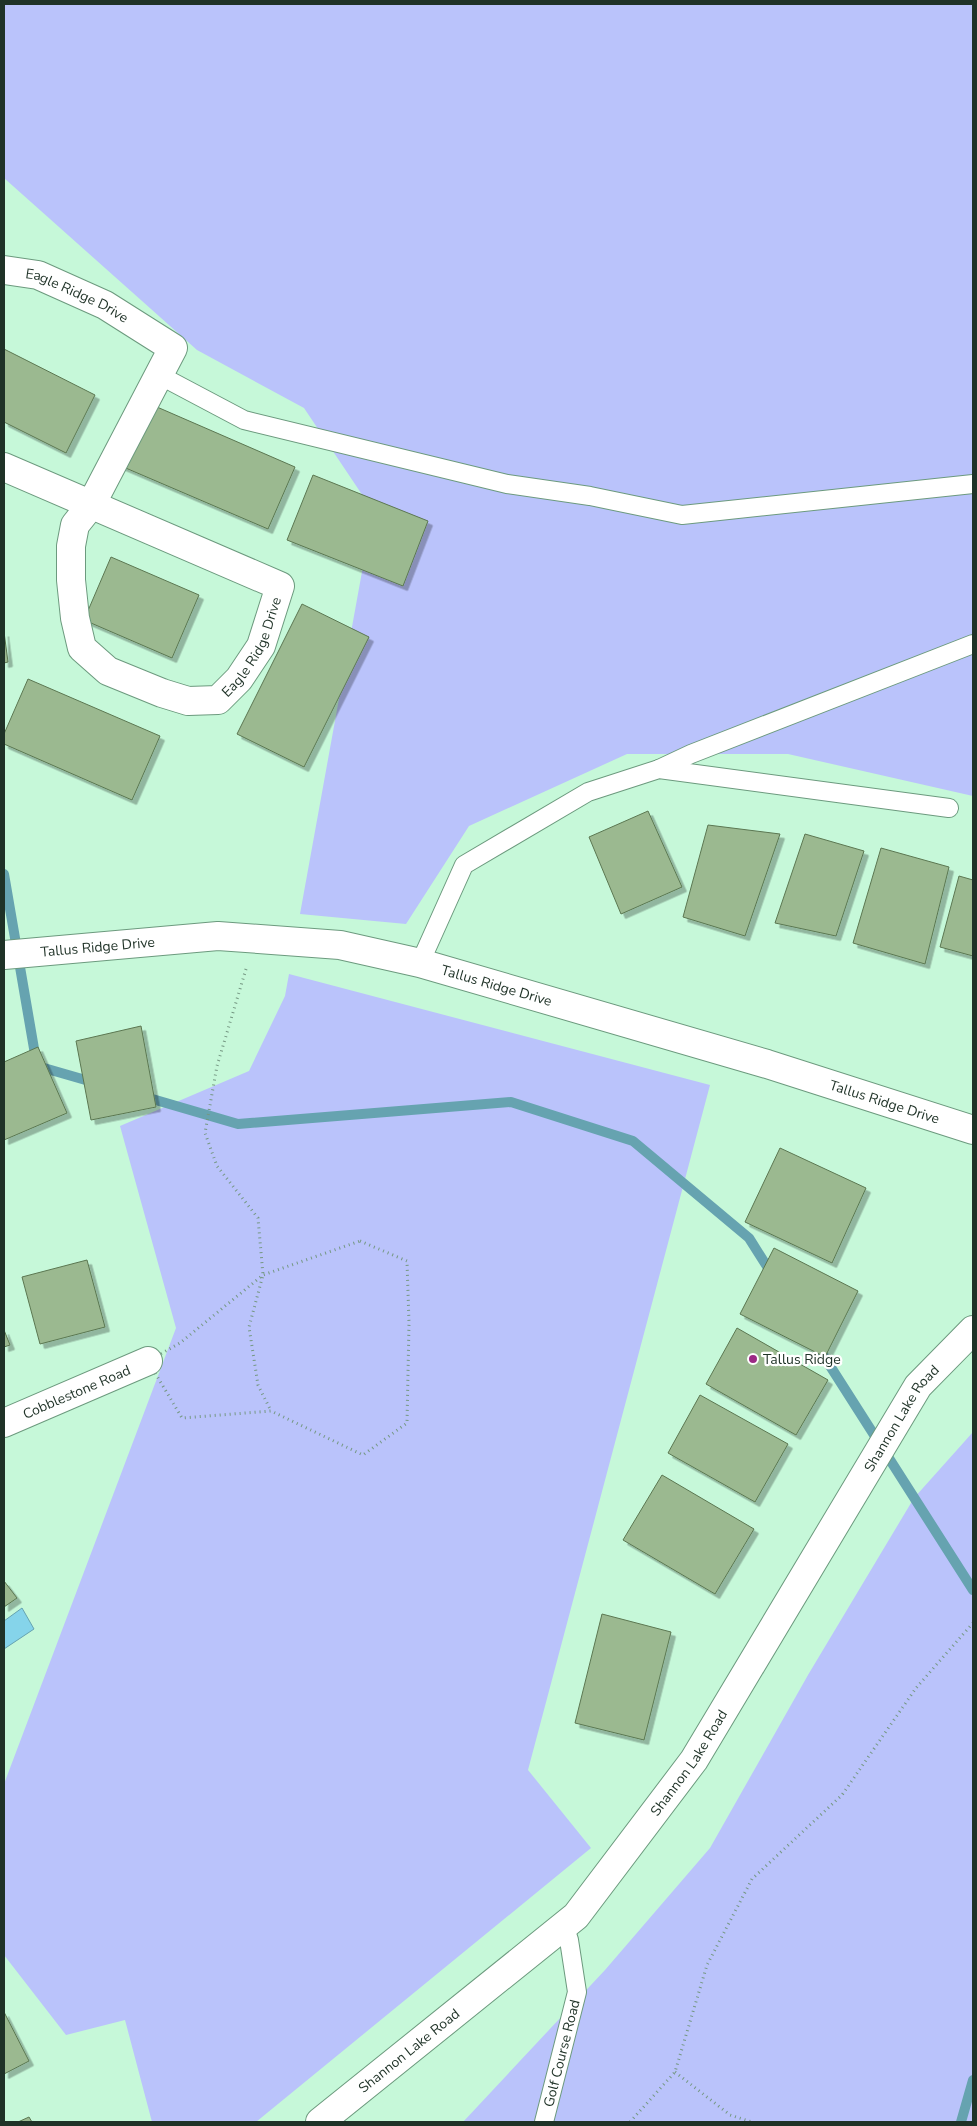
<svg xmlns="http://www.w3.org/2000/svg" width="977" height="2126" font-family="'Nunito Sans',sans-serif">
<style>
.green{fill:#bac3fb}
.water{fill:#85d4ea;stroke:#66a3b0}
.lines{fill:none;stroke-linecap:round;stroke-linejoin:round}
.stream{stroke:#66a3b0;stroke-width:10}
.building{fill:#9bb990;stroke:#5b7751;filter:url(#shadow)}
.service-casing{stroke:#6c9a7e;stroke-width:20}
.minor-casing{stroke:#6c9a7e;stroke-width:30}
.tertiary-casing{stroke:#6c9a7e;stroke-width:30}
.secondary-casing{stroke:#6c9a7e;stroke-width:30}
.path{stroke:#759883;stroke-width:3;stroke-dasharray:1 4;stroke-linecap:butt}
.service{stroke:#fff;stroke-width:18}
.minor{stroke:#fff;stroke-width:28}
.tertiary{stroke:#fff;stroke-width:28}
.secondary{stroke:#fff;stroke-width:28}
.poi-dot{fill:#9c2985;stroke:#fff;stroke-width:2}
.labels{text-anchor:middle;stroke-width:4.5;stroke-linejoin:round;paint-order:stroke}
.street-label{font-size:14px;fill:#1f3227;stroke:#fff}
.poi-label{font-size:14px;fill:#1f3227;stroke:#fff;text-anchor:start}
</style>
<defs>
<filter id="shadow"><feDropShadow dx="4.5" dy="4.5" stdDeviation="0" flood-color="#0004"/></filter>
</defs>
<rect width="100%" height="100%" fill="#c6f8d9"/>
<g class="green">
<polygon points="4,4 973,4 973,796 788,754 627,754 469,826 406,924 300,914 373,511 304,408 197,350 4,178"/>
<polygon points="289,974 710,1085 528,1770 591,1848 256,2122 152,2122 125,2020 66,2035 4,1955 4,1784 176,1328 120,1126 249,1071 285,996"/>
<polygon points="973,1432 973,2122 463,2122 605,1970 710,1848 808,1675 914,1498"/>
</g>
<polygon class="water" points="22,1608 34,1629 4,1649 4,1621"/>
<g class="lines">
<g class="stream">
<polyline points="4,874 37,1066 96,1083"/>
<polyline points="142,1096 238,1124 511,1102 633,1141 749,1238 773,1276"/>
<polyline points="818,1347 973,1590"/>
<polyline points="961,2122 973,2080"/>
</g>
</g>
<g class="building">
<polygon points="4,349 95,395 66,453 4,422"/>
<polygon points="134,397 295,467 268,529 107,460"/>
<polygon points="313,475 428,521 403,586 287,540"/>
<polygon points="111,557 199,595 172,658 84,620"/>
<polygon points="302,604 369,637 304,767 237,734"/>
<polygon points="4,632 8,662 4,663"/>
<polygon points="28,679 160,736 132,800 4,744 4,734"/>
<polygon points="648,811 682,887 621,914 589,837"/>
<polygon points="708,825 780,834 745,936 683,917"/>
<polygon points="805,834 864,851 836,936 775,923"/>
<polygon points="881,848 949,867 925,964 853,943"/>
<polygon points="959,876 973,880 973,956 940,947"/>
<polygon points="141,1026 156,1107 91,1120 76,1041"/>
<polygon points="38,1047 67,1113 4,1140 4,1062"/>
<polygon points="780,1148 866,1188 832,1263 745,1222"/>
<polygon points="774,1248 858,1291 825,1357 740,1314"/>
<polygon points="87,1260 105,1327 40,1344 22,1277"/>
<polygon points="737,1328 828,1380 796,1435 706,1384"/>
<polygon points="4,1330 10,1345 4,1347"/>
<polygon points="700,1395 788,1444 755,1502 668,1453"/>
<polygon points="662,1475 754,1529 715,1594 623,1540"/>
<polygon points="4,1581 17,1598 4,1607"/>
<polygon points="602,1614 671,1632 644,1740 575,1723"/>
<polygon points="4,2012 29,2061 4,2074"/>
<polygon points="29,2117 32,2122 18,2122"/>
</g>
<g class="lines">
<defs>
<g id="service">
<polyline points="159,375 244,420 507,484 590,496 682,515 973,484"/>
<polyline points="659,769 691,754 973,644"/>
<polyline points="420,963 464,865 588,792 659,769 949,808"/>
<path id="s1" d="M 544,2122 L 577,1992 L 569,1940 L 564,1925"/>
</g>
<g id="minor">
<path id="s2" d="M 4,270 L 38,275 L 105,305 L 173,348 L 91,505 L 75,525 L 71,546 L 71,580 L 75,618 L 82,648 L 108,671 L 162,693 L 188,701 L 218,700 L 239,679 L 261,646 L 280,586 C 188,547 96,507 4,467"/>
<path id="s3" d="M 4,1423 L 148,1361"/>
</g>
<g id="tertiary">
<path id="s4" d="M 4,955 L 218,936 L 340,945 L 420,963 L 767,1064 L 973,1130"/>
</g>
<g id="secondary">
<path id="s5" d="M 320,2122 L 576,1916 L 694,1760 L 918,1386 L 973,1330"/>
</g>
</defs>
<use href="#service" class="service-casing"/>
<use href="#minor" class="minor-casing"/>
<use href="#tertiary" class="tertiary-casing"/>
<use href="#secondary" class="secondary-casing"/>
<g class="path">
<polyline points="246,969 217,1066 205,1133 217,1166 258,1218 263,1275 249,1327 258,1385 271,1411"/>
<polygon points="360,1241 407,1261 409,1323 407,1423 363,1455 271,1411 182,1418 148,1361 180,1343 263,1275"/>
<polyline points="675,2072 730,2115 752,2122"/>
<polyline points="630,2122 675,2072 707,1965 752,1879 842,1795 916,1688 973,1623"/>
</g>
<use href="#service" class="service"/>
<use href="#minor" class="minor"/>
<use href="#tertiary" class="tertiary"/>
<use href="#secondary" class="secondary"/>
</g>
<circle class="poi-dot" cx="753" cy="1359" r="5"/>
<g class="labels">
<g class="street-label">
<text dy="5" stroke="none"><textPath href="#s2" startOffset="78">Eagle Ridge Drive</textPath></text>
<text dy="5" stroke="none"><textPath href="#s2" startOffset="730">Eagle Ridge Drive</textPath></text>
<text dy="5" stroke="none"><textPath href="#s4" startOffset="94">Tallus Ridge Drive</textPath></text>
<text dy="5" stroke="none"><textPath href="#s4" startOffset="499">Tallus Ridge Drive</textPath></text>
<text dy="5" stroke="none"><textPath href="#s4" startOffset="904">Tallus Ridge Drive</textPath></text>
<text dy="5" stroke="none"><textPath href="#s3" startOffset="79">Cobblestone Road</textPath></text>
<text dy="5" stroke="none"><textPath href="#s5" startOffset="924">Shannon Lake Road</textPath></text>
<text dy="5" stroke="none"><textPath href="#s5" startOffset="519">Shannon Lake Road</textPath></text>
<text dy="5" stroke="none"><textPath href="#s5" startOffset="114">Shannon Lake Road</textPath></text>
<text dy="5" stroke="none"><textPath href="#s1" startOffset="71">Golf Course Road</textPath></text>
</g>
<g class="poi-label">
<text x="763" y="1364">Tallus Ridge</text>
</g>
</g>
<rect width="977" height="2126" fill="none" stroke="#1f3227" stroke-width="10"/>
</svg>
